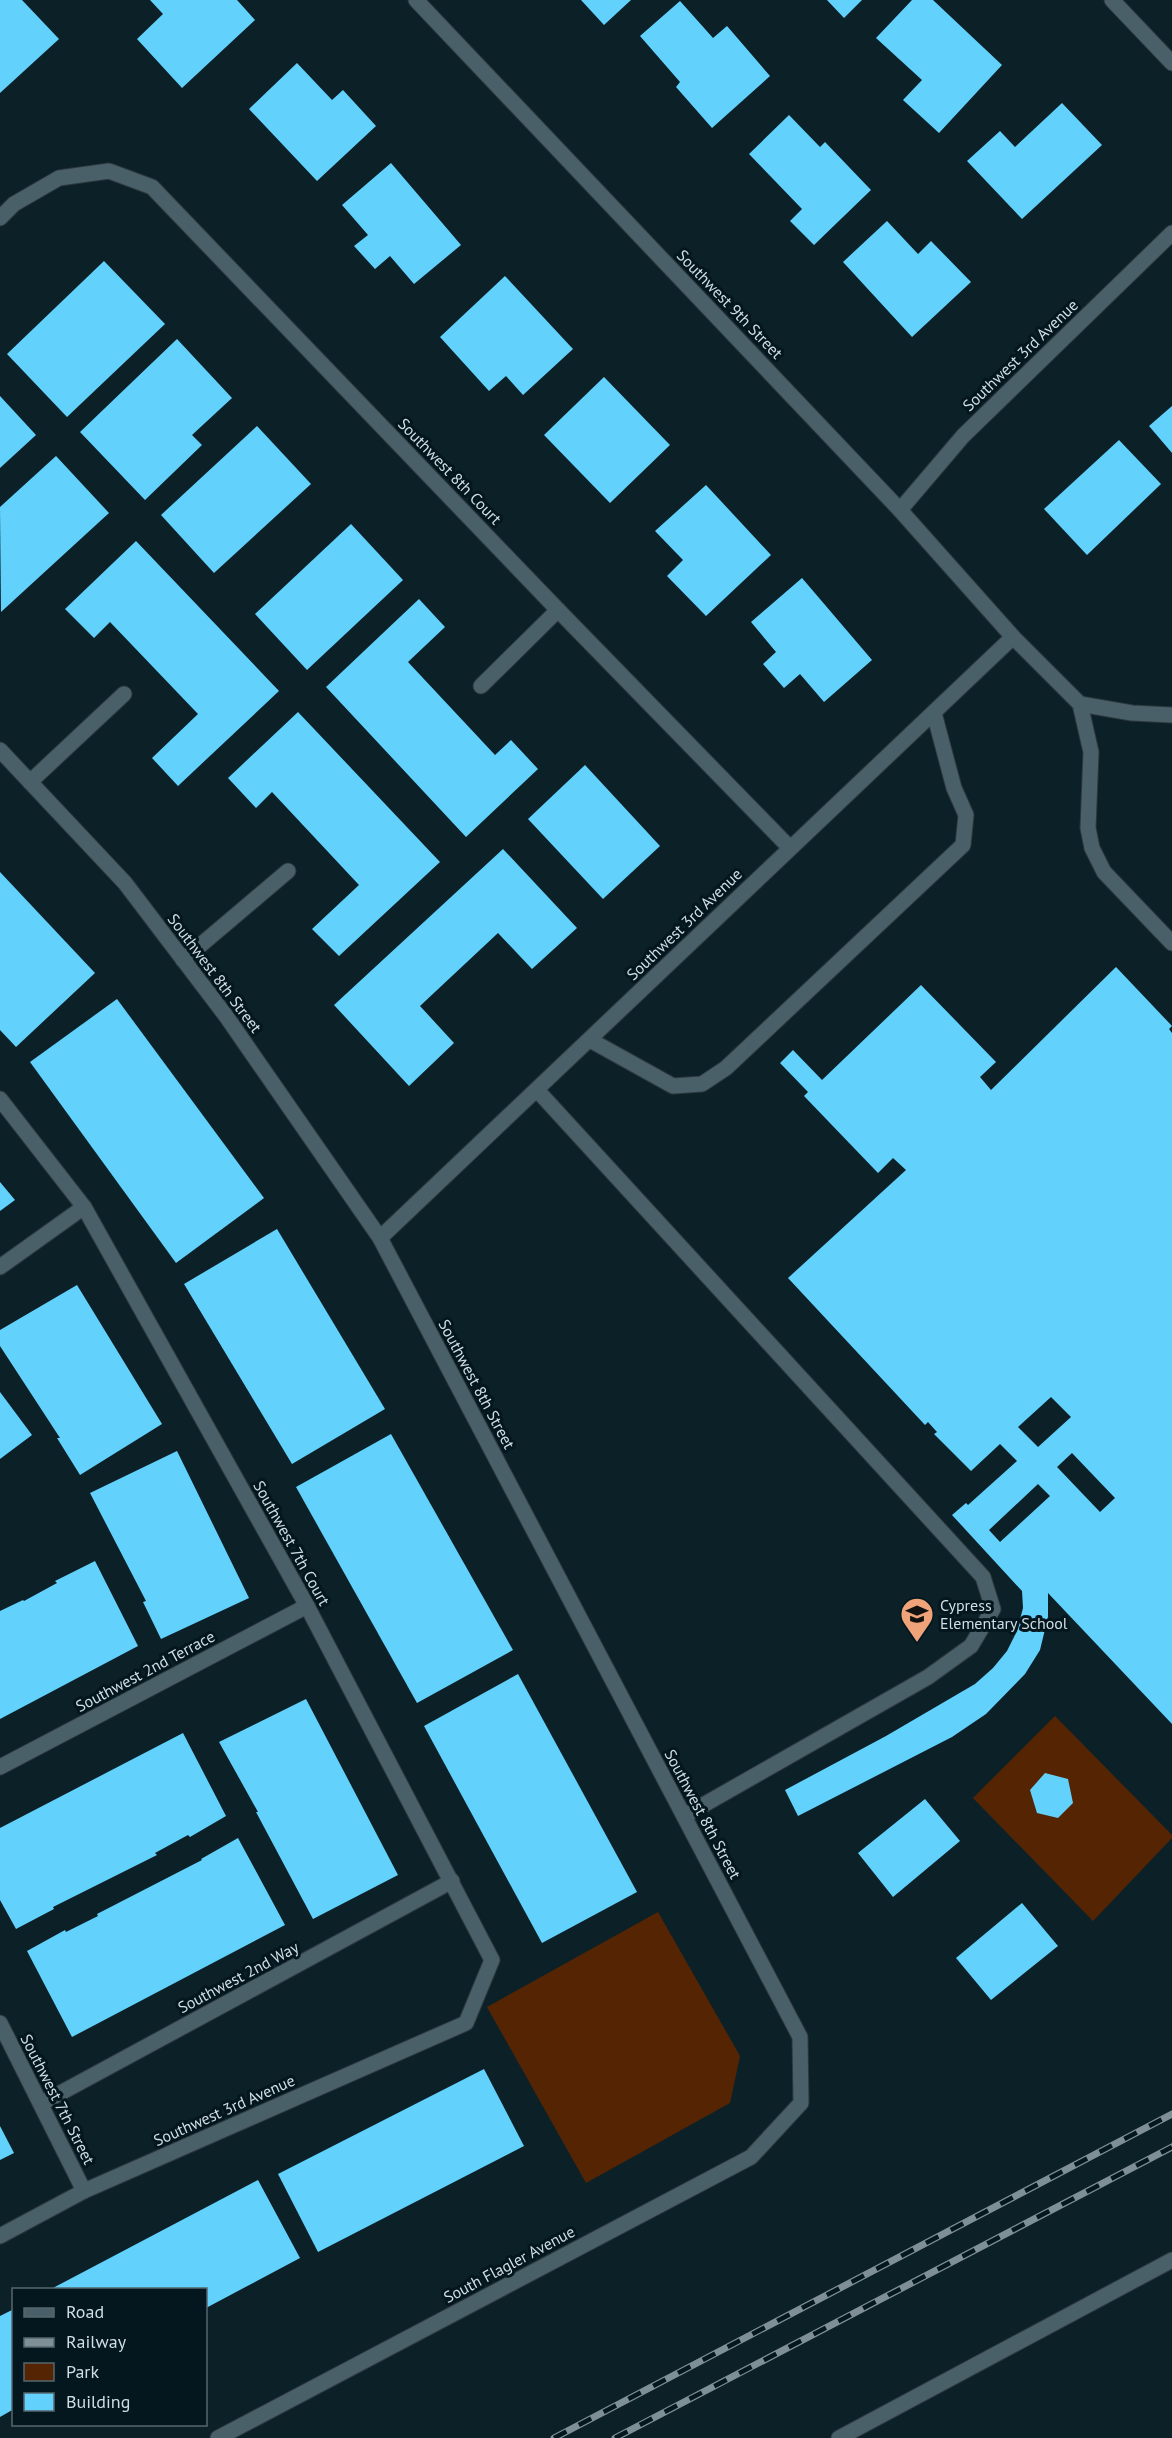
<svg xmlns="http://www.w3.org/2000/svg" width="1172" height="2438" font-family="'PT Sans',sans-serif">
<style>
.green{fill:#552503}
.building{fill:#62d2fd;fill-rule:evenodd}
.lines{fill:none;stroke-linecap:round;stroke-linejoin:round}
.minor-casing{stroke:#2e393f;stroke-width:17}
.minor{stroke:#4a6069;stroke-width:15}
.rail-casing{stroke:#7f8f96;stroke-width:7}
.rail{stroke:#04171f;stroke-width:4.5;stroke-dasharray:14;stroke-linecap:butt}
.labels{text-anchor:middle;stroke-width:6;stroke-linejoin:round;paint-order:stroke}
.street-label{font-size:16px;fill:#d1dee3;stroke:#04171f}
.poi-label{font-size:16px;fill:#d1dee3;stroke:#04171f;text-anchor:start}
</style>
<rect width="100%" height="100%" fill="#0c2028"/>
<g class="green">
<polygon points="1055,1716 1172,1835 1172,1838 1093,1921 973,1798"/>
<polygon points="658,1912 740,2056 730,2103 586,2183 487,2007"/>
</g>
<g class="building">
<polygon points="0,0 22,0 59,39 0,93"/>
<polygon points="150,0 237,0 255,20 182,88 137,39 163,14"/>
<polygon points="581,0 631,0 604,25"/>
<polygon points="827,0 862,0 844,18"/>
<polygon points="912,0 933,0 1002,65 939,133 903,100 922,80 876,38"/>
<polygon points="680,1 713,38 727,26 770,76 712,128 676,87 680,82 640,36"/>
<polygon points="297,63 332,100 343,90 376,126 317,181 249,109"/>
<polygon points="1062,103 1102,145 1022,219 967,161 1000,131 1015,147"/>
<polygon points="789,115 820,147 825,142 871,190 814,245 790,221 802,209 749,154"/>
<polygon points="391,163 461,245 414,284 390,256 375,269 354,246 368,235 342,205"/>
<polygon points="887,221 918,254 931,241 971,282 912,337 843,262"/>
<polygon points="104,261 165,324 67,417 7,354"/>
<polygon points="505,276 573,349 523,395 506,376 489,391 440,337"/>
<polygon points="177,339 232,398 192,435 202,445 145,500 80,432"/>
<polygon points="604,377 670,445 610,503 544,435"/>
<polygon points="0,396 36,435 0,468"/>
<polygon points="1172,406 1172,453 1149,426"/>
<polygon points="257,426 311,484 214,573 161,515"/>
<polygon points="1119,440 1161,484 1087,555 1044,509"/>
<polygon points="56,456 109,513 1,612 0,507"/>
<polygon points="706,485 771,555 706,616 667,576 683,560 655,531"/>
<polygon points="351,524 403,580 307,670 255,614"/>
<polygon points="136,541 279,691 178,786 152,758 198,714 110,622 94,638 65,609"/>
<polygon points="802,578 872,660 824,702 800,674 784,688 763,664 776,652 751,622"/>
<polygon points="419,599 445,627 408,662 495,755 511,740 538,769 466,837 326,687"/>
<polygon points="298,712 440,862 339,956 312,929 359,885 272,792 256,808 228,778"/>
<polygon points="585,765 660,846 603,899 528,819"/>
<polygon points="503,849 577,928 532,969 498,933 420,1006 454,1043 409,1086 334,1005"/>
<polygon points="0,872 95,973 16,1047 0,1030"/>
<path d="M 1116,967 L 1172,1026 L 1169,1029 L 1172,1033 L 1172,1724 L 1048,1593 L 1048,1617 L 1040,1650 L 1025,1674 L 986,1714 L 952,1737 L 798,1816 L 785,1790 L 886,1736 L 975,1684 L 993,1668 L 1007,1651 L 1017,1631 L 1023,1608 L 1022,1591 L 952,1515 L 966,1503 L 968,1505 L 1017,1461 L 1000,1444 L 971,1471 L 934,1434 L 937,1432 L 928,1422 L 925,1425 L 788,1278 L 906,1170 L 893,1158 L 878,1173 L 804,1096 L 808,1092 L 780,1063 L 793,1050 L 822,1080 L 921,985 L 996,1062 L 980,1077 L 991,1090 ZM 1051,1397 L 1071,1417 L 1038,1447 L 1018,1427 ZM 1072,1453 L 1115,1498 L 1100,1512 L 1057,1467 ZM 1038,1484 L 1050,1496 L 1000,1542 L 989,1530 Z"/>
<polygon points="117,999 264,1198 176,1263 30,1062"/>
<polygon points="0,1182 15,1200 0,1211"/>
<polygon points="277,1229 385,1409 292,1464 184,1284"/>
<polygon points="77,1285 162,1424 80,1475 57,1438 60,1438 0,1346 0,1330"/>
<polygon points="0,1392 32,1435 0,1459"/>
<polygon points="391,1434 513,1650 417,1703 296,1487"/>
<polygon points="177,1451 249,1598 161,1639 143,1602 146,1601 90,1493"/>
<polygon points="95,1561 138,1646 0,1719 0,1611 23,1600 24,1601 57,1583 55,1581"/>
<polygon points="518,1674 637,1892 542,1943 424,1726"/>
<polygon points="306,1699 398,1875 313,1919 256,1812 258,1812 219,1742"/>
<polygon points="183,1733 226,1816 190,1837 188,1835 155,1853 157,1855 53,1907 54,1909 16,1929 0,1900 0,1828"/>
<polygon points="1045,1773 1068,1779 1073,1803 1058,1818 1037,1813 1030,1790"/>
<polygon points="925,1799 960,1841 893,1897 858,1853"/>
<polygon points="238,1838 285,1925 72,2037 27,1951 65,1930 66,1932 98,1916 97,1914 202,1860 201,1859"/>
<polygon points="1022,1903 1058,1946 991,2000 956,1958"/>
<polygon points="484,2069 524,2146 318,2252 278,2174"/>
<polygon points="0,2126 14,2153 0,2160"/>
<polygon points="258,2180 300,2258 206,2308 206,2289 51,2289"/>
<polygon points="14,2309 14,2409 0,2417 0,2316"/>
</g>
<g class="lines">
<defs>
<g id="minor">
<polyline points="416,0 900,510 1013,637 1080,704 1091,752 1088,828 1092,848 1104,872 1172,943"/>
<polyline points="1112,0 1172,63"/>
<polyline points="0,218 14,204 59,178 109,171 152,187 558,610 790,848"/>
<polyline points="900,510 963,436 1172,233"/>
<polyline points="481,686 558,610"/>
<polyline points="1080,704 1132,713 1172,715"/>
<polyline points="0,750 125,883 226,1016 380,1238 800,2037 801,2103 751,2157 218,2438"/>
<polyline points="30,782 124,694"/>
<polyline points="183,960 288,871"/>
<polyline points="590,1040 673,1086 702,1084 726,1068 963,845 966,815 954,788 934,713"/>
<polyline points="537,1090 983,1577 993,1609 971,1646 928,1677 684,1816"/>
<polyline points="0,1099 84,1207 307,1606 492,1960 466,2023 84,2191 0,2236"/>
<polyline points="380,1238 1013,637"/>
<polyline points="0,1267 84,1207"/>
<polyline points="0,1767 307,1606"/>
<polyline points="0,2023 84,2191"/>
<polyline points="42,2103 452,1881"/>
<polyline points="839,2438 1172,2260"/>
</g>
</defs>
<use href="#minor" class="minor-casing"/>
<use href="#minor" class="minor"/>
<defs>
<g id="rail">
<polyline points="554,2438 1172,2114"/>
<polyline points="615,2438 1172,2147"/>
</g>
</defs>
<use href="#rail" class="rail-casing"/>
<use href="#rail" class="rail"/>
</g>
<defs>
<symbol id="school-pin" viewBox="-11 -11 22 30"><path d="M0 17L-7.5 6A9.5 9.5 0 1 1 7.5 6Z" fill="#efa378" stroke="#04171f"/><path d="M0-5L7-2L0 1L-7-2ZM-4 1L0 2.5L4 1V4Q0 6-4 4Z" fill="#111"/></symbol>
</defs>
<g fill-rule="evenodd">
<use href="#school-pin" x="898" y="1595" width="38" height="52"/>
</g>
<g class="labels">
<g class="street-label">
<text transform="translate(730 304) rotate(46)" y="6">Southwest 9th Street</text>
<text transform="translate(1020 355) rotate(-44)" y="6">Southwest 3rd Avenue</text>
<text transform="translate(450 471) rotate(46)" y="6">Southwest 8th Court</text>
<text transform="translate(684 924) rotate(-44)" y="6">Southwest 3rd Avenue</text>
<text transform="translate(215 973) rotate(53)" y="6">Southwest 8th Street</text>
<text transform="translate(477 1384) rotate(62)" y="6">Southwest 8th Street</text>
<text transform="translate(292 1543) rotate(61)" y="6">Southwest 7th Court</text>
<text transform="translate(145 1671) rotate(-28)" y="6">Southwest 2nd Terrace</text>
<text transform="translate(703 1814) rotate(62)" y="6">Southwest 8th Street</text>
<text transform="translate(238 1977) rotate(-28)" y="6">Southwest 2nd Way</text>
<text transform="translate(58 2099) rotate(63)" y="6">Southwest 7th Street</text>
<text transform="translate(224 2110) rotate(-24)" y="6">Southwest 3rd Avenue</text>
<text transform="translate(509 2264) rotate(-28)" y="6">South Flagler Avenue</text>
</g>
<g class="poi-label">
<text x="940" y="1611">Cypress<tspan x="940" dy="18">Elementary School</tspan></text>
</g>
</g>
<rect x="12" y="2288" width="195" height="138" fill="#04171f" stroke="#56676d" stroke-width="1.5"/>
<rect x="24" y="2308" width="30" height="9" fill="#4a6069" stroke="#56676d" stroke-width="1.5"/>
<text x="66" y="2318" font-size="18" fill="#d1dee3">Road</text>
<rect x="24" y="2338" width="30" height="9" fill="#7f8f96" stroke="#56676d" stroke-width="1.5"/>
<text x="66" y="2348" font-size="18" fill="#d1dee3">Railway</text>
<rect x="24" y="2363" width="30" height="18" fill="#552503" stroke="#56676d" stroke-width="1.5"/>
<text x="66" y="2378" font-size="18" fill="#d1dee3">Park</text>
<rect x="24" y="2393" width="30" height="18" fill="#62d2fd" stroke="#56676d" stroke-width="1.5"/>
<text x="66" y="2408" font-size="18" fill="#d1dee3">Building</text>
</svg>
